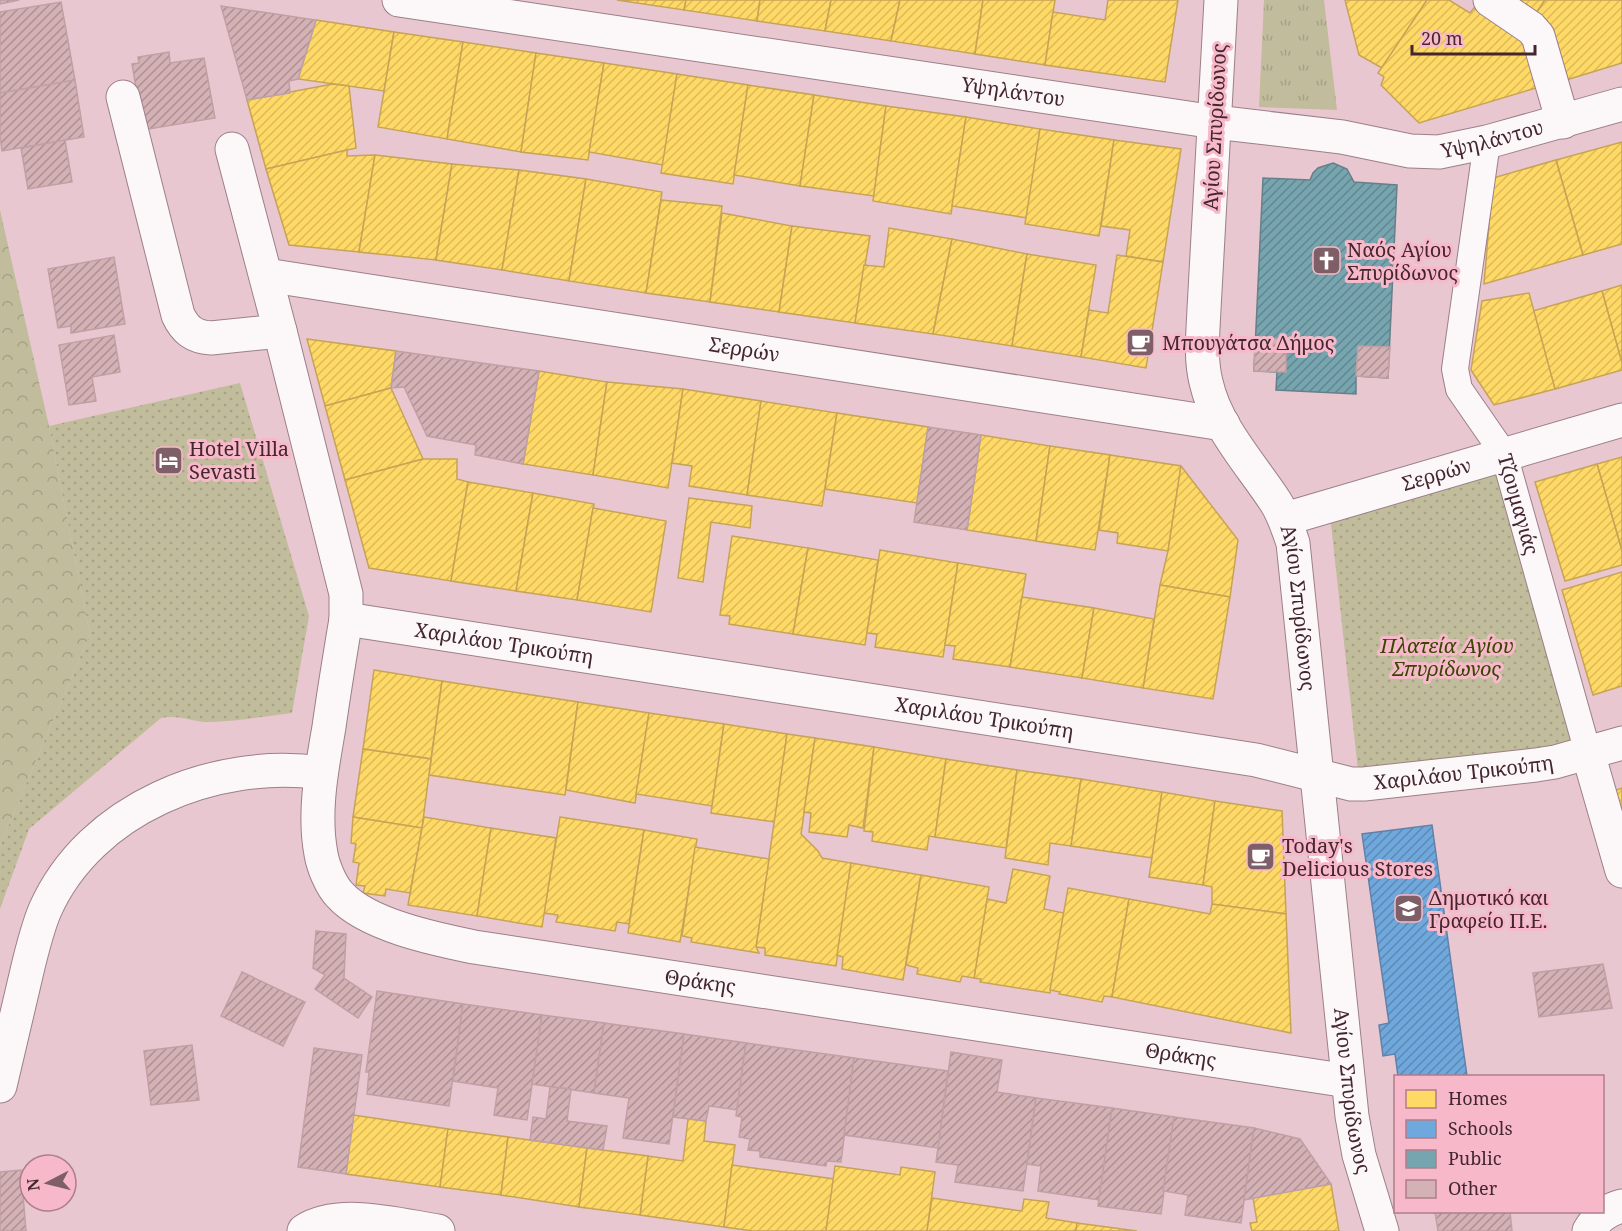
<svg xmlns="http://www.w3.org/2000/svg" width="1622" height="1231" font-family="'Noto Serif',serif">
<style>
.grass{fill:url(#grass-tufts)}
.forest{fill:url(#forest-crowns)}
.park{fill:url(#park-dots)}
.homes{fill:url(#homes-hatch);stroke:#c7a356;stroke-width:1.5}
.schools{fill:url(#schools-hatch);stroke:#6281a8;stroke-width:1.5}
.public{fill:url(#public-hatch);stroke:#677f89;stroke-width:1.5}
.building{fill:url(#building-hatch);stroke:#bfa1a5;stroke-width:1.5}
.lines{fill:none;stroke-linecap:round;stroke-linejoin:round}
.pedestrian-casing{stroke:#9b8087;stroke-width:28}
.minor-casing{stroke:#9b8087;stroke-width:35}
.tertiary-casing{stroke:#9b8087;stroke-width:35}
.pedestrian{stroke:#fcf7f8;stroke-width:26}
.minor{stroke:#fcf7f8;stroke-width:33}
.tertiary{stroke:#fcf7f8;stroke-width:33}
.labels{text-anchor:middle;stroke-width:6;stroke-linejoin:round;paint-order:stroke}
.street-label{font-size:20px;fill:#44262f;stroke:#f7b9c9}
.poi-label{font-size:20px;fill:#44262f;stroke:#f7b9c9;text-anchor:start}
.park-label{font-size:20px;font-style:italic;fill:#384600;stroke:#f7b9c9}
</style>
<defs>
<pattern id="grass-tufts" width="24" height="20" patternUnits="userSpaceOnUse" patternTransform="scale(1.5)"><rect width="24" height="20" fill="#c1bc9b"/><path d="M3 7l-1-3M5 7V3M7 7l1-3M15 17l-1-3M17 17v-4M19 17l1-3" fill="none" stroke="#a7a186"/></pattern>
<pattern id="forest-crowns" width="20" height="18" patternUnits="userSpaceOnUse" patternTransform="scale(1.5)"><rect width="20" height="18" fill="#c1bc9b"/><path d="M2 6a3 3 0 1 1 6 0M12 15a3 3 0 1 1 6 0" fill="none" stroke="#a7a186"/></pattern>
<pattern id="park-dots" width="8" height="8" patternUnits="userSpaceOnUse" patternTransform="scale(1.5)"><rect width="8" height="8" fill="#c1bc9b"/><path d="M2 2h.1M6 6h.1" fill="none" stroke="#a7a186" stroke-width="1.8" stroke-linecap="round"/></pattern>
<pattern id="homes-hatch" width="6" height="6" patternUnits="userSpaceOnUse" patternTransform="scale(1.5)"><rect width="6" height="6" fill="#ffd966"/><path d="M-1 1l2-2M0 6l6-6M5 7l2-2" fill="none" stroke="#dcba59"/></pattern>
<pattern id="schools-hatch" width="6" height="6" patternUnits="userSpaceOnUse" patternTransform="scale(1.5)"><rect width="6" height="6" fill="#6fa8dc"/><path d="M-1 1l2-2M0 6l6-6M5 7l2-2" fill="none" stroke="#5d89b3"/></pattern>
<pattern id="public-hatch" width="6" height="6" patternUnits="userSpaceOnUse" patternTransform="scale(1.5)"><rect width="6" height="6" fill="#76a5af"/><path d="M-1 1l2-2M0 6l6-6M5 7l2-2" fill="none" stroke="#62868f"/></pattern>
<pattern id="building-hatch" width="6" height="6" patternUnits="userSpaceOnUse" patternTransform="scale(1.5)"><rect width="6" height="6" fill="#d3b1b4"/><path d="M-1 1l2-2M0 6l6-6M5 7l2-2" fill="none" stroke="#ad9093"/></pattern>
</defs>
<rect width="100%" height="100%" fill="#e9c7d0"/>
<polygon class="grass" points="1264,0 1324,0 1337,110 1259,107"/>
<polygon class="forest" points="0,210 49,426 90,634 0,846"/>
<g class="park">
<path d="M 240,383 L 309,616 L 292,713 C 266,716 239,721 212,722 C 194,723 179,714 161,718 L 29,829 L 0,909 L 0,846 L 90,634 L 49,426 Z"/>
<polygon points="1499,466 1575,745 1358,770 1330,515"/>
</g>
<g class="homes">
<polygon points="617,0 686,0 684,10"/>
<polygon points="686,0 760,0 757,21 684,10"/>
<polygon points="760,0 831,0 825,31 757,21"/>
<polygon points="831,0 900,0 891,41 825,31"/>
<polygon points="900,0 983,0 975,54 891,41"/>
<polygon points="983,0 1055,0 1045,65 975,54"/>
<polygon points="1108,0 1178,0 1165,82 1045,65 1053,12 1105,20"/>
<polygon points="1345,0 1427,0 1382,68 1359,55"/>
<polygon points="1427,0 1449,0 1470,13 1474,8 1523,37 1536,88 1419,123 1381,85 1384,77 1378,73"/>
<polygon points="1497,0 1545,0 1530,22"/>
<polygon points="1545,0 1622,0 1622,63 1566,80 1530,22"/>
<polygon points="316,20 394,32 384,91 298,79"/>
<polygon points="394,32 463,42 447,139 378,127"/>
<polygon points="463,42 536,53 521,152 447,139"/>
<polygon points="536,53 604,63 588,160 521,152"/>
<polygon points="604,63 677,74 663,165 589,152"/>
<polygon points="677,74 748,85 733,184 661,173"/>
<polygon points="333,84 349,86 356,148 266,169 247,100"/>
<polygon points="748,85 814,95 800,186 734,175"/>
<polygon points="814,95 886,106 874,196 800,186"/>
<polygon points="886,106 966,117 951,214 873,201"/>
<polygon points="966,117 1040,129 1027,218 952,206"/>
<polygon points="1040,129 1114,140 1099,236 1025,224"/>
<polygon points="1114,140 1181,149 1163,262 1126,256 1130,230 1101,226"/>
<polygon points="1622,142 1622,244 1583,255 1556,160"/>
<polygon points="347,150 347,156 375,155 359,252 289,245 266,169"/>
<polygon points="375,155 452,164 436,260 359,252"/>
<polygon points="1556,160 1583,255 1484,284 1493,178"/>
<polygon points="452,164 519,170 502,270 436,260"/>
<polygon points="519,170 586,179 569,281 502,270"/>
<polygon points="586,179 662,192 646,293 569,281"/>
<polygon points="661,200 722,206 710,302 646,293"/>
<polygon points="722,213 792,226 779,312 710,302"/>
<polygon points="792,226 870,236 855,323 779,312"/>
<polygon points="889,228 952,239 933,334 855,323 864,265 884,267"/>
<polygon points="952,239 1027,254 1012,346 933,334"/>
<polygon points="1027,254 1096,265 1081,357 1012,346"/>
<polygon points="1117,255 1163,262 1146,368 1081,357 1089,310 1108,313"/>
<polygon points="1622,285 1622,363 1602,291"/>
<polygon points="1602,291 1622,363 1622,370 1555,389 1533,311"/>
<polygon points="1529,293 1555,389 1494,405 1471,370 1482,301"/>
<polygon points="307,339 396,351 391,388 325,406"/>
<polygon points="539,371 607,382 593,475 523,464"/>
<polygon points="607,382 683,389 668,488 593,475"/>
<polygon points="391,388 423,459 345,480 325,406"/>
<polygon points="683,389 761,401 747,495 689,486 692,466 672,463"/>
<polygon points="761,401 837,413 822,506 747,495"/>
<polygon points="837,413 928,427 917,503 825,489"/>
<polygon points="981,435 1050,446 1036,541 967,530"/>
<polygon points="1050,446 1110,455 1095,550 1036,541"/>
<polygon points="1110,455 1181,466 1168,551 1117,543 1118,533 1099,530"/>
<polygon points="1622,457 1622,547 1621,547 1597,464"/>
<polygon points="423,459 457,459 457,479 468,482 451,581 369,568 345,480"/>
<polygon points="1597,464 1622,551 1622,565 1565,581 1535,482"/>
<polygon points="1181,466 1238,540 1230,597 1160,585 1168,551"/>
<polygon points="468,482 533,493 516,591 451,581"/>
<polygon points="533,493 594,504 577,600 516,591"/>
<polygon points="689,498 752,506 750,528 711,522 703,582 678,578"/>
<polygon points="593,508 666,521 651,612 577,600"/>
<polygon points="732,536 808,548 793,634 729,624 730,616 720,615"/>
<polygon points="808,548 878,560 865,645 793,634"/>
<polygon points="880,550 958,563 943,657 875,647 877,634 867,633"/>
<polygon points="958,563 1026,574 1010,667 953,659 955,646 945,645"/>
<polygon points="1622,572 1622,686 1593,695 1562,590"/>
<polygon points="1160,585 1230,597 1213,699 1143,688"/>
<polygon points="1022,597 1094,608 1082,678 1010,667"/>
<polygon points="1094,608 1154,619 1143,688 1082,678"/>
<polygon points="374,670 442,681 431,759 363,749"/>
<polygon points="442,681 578,702 565,795 429,775"/>
<polygon points="578,702 649,713 635,803 566,790"/>
<polygon points="649,713 724,724 712,806 636,794"/>
<polygon points="724,724 787,734 775,822 711,813"/>
<polygon points="787,734 815,738 801,834 818,851 822,858 851,863 836,966 765,955 765,948 756,947"/>
<polygon points="815,738 874,747 863,828 849,825 847,837 809,832 811,813 804,812"/>
<polygon points="874,747 946,759 935,837 929,836 927,850 872,841 873,832 864,831"/>
<polygon points="363,749 431,759 422,828 353,817"/>
<polygon points="946,759 1017,770 1006,848 935,837"/>
<polygon points="1017,770 1081,779 1071,846 1050,843 1048,865 1005,858"/>
<polygon points="1081,779 1162,792 1152,858 1071,846"/>
<polygon points="1622,788 1622,819 1614,791"/>
<polygon points="1162,792 1215,801 1203,885 1149,877"/>
<polygon points="1215,801 1282,811 1286,914 1212,904 1212,887 1203,885"/>
<polygon points="353,817 422,828 410,893 386,889 385,896 363,893 365,886 356,885 359,863 353,862 356,844 351,843"/>
<polygon points="424,817 491,828 477,916 408,905"/>
<polygon points="560,817 644,830 629,924 617,922 615,931 556,922 558,915 544,913"/>
<polygon points="491,828 556,838 542,927 477,916"/>
<polygon points="644,830 697,839 680,942 628,933"/>
<polygon points="695,847 769,859 756,947 759,953 691,942 692,938 682,936"/>
<polygon points="851,863 921,875 903,980 842,969 843,957 837,955"/>
<polygon points="1013,869 1050,876 1044,909 1064,913 1050,993 980,982 981,979 974,978 987,899 1006,903"/>
<polygon points="921,875 989,887 974,978 962,976 960,982 917,974 918,968 906,965"/>
<polygon points="1068,888 1129,899 1112,997 1104,996 1102,1002 1059,994 1060,992 1050,990"/>
<polygon points="1129,899 1210,914 1212,904 1286,914 1291,1033 1112,997"/>
<polygon points="353,1115 448,1129 440,1187 346,1174"/>
<polygon points="688,1119 706,1121 704,1141 735,1145 724,1227 640,1215 648,1156 683,1161"/>
<polygon points="448,1129 508,1137 501,1195 440,1187"/>
<polygon points="508,1137 587,1148 579,1207 501,1195"/>
<polygon points="587,1148 648,1156 640,1215 579,1207"/>
<polygon points="732,1165 834,1179 826,1231 753,1231 724,1227"/>
<polygon points="835,1166 900,1175 901,1167 935,1172 927,1231 826,1231"/>
<polygon points="1331,1184 1339,1231 1252,1231 1250,1223 1257,1222 1253,1197"/>
<polygon points="932,1198 1022,1211 1024,1199 1049,1202 1046,1218 1077,1223 1076,1231 927,1231"/>
<polygon points="1077,1223 1137,1231 1076,1231"/>
</g>
<polygon class="schools" points="1432,825 1454,984 1467,1076 1398,1076 1395,1054 1383,1056 1379,1025 1389,1023 1362,834"/>
<polygon class="public" points="1333,163 1347,169 1354,182 1397,185 1388,378 1356,376 1356,394 1276,390 1277,372 1254,371 1263,178 1310,180 1313,173 1318,168"/>
<g class="building">
<polygon points="0,0 19,0 0,4"/>
<polygon points="61,2 75,80 0,93 0,12"/>
<polygon points="221,6 316,20 298,79 289,81 290,93 247,100"/>
<polygon points="169,52 170,63 204,58 215,118 143,130 132,64 139,63 138,57"/>
<polygon points="75,80 84,137 2,151 0,136 0,93"/>
<polygon points="65,140 72,182 28,189 21,148"/>
<polygon points="114,257 125,324 71,333 71,326 58,328 48,269"/>
<polygon points="114,335 120,372 92,377 96,401 69,405 59,345"/>
<polygon points="1255,338 1286,339 1286,372 1254,371"/>
<polygon points="1358,346 1390,347 1388,378 1356,376"/>
<polygon points="396,351 539,371 523,464 475,455 476,445 427,436 404,387 391,388"/>
<polygon points="928,427 981,435 967,530 914,522"/>
<polygon points="316,931 346,934 344,978 372,997 358,1018 315,989 325,975 313,968"/>
<polygon points="1603,964 1612,1008 1539,1017 1533,973"/>
<polygon points="242,972 305,1002 283,1046 221,1016"/>
<polygon points="377,991 463,1004 449,1106 367,1094 369,1072 366,1072"/>
<polygon points="463,1004 542,1015 527,1120 494,1115 498,1088 453,1081"/>
<polygon points="542,1015 604,1023 594,1093 532,1084"/>
<polygon points="604,1023 684,1034 669,1144 623,1138 629,1098 594,1093"/>
<polygon points="684,1034 746,1043 737,1110 709,1106 706,1121 673,1117"/>
<polygon points="746,1043 854,1058 841,1162 827,1161 826,1166 760,1157 760,1151 748,1150 750,1139 739,1137 742,1117 736,1116"/>
<polygon points="192,1045 199,1100 151,1105 144,1051"/>
<polygon points="314,1048 362,1055 346,1174 298,1167"/>
<polygon points="951,1052 1002,1060 997,1092 1036,1098 1023,1191 955,1182 958,1165 936,1162"/>
<polygon points="854,1058 948,1071 938,1148 844,1135"/>
<polygon points="550,1087 571,1089 567,1121 607,1126 603,1150 530,1140 533,1117 546,1119"/>
<polygon points="1036,1098 1112,1108 1099,1200 1038,1191 1041,1166 1027,1164"/>
<polygon points="1112,1108 1174,1117 1161,1214 1098,1206"/>
<polygon points="1174,1117 1254,1128 1241,1223 1185,1215 1188,1195 1163,1191"/>
<polygon points="1254,1128 1300,1139 1331,1184 1244,1200"/>
<polygon points="21,1170 26,1231 0,1231 0,1172"/>
<polygon points="1435,1212 1510,1212 1512,1231 1438,1231"/>
</g>
<g class="lines">
<defs>
<g id="pedestrian">
<path id="s1" d="M 1487,142 L 1455,369 L 1459,389 L 1504,454 L 1588,753"/>
</g>
<g id="minor">
<path id="s2" d="M 399,0 L 1215,122 L 1342,137 L 1410,151 L 1439,152 L 1487,142 L 1622,104"/>
<polyline points="1490,0 1531,28 1538,36 1563,122"/>
<path d="M 123,97 L 178,315 C 185,330 194,337 211,338 L 280,331"/>
<path id="s3" d="M 232,149 L 280,331 L 346,594 L 346,619 C 340,655 334,691 329,727 C 322,768 313,812 321,854 C 323,866 331,886 340,895 C 367,925 435,939 474,947 L 1348,1081"/>
<path id="s4" d="M 266,275 L 1223,424"/>
<path id="s5" d="M 1285,519 L 1622,420"/>
<path id="s6" d="M 346,619 L 1256,760 L 1351,784 L 1364,784 L 1536,765 L 1555,762 L 1622,743"/>
<polyline points="1588,753 1622,871"/>
<path d="M 0,1086 C 9,1048 18,1009 27,971 C 32,950 37,929 45,910 C 90,808 216,758 321,773"/>
<path d="M 304,1231 C 338,1208 399,1225 438,1231"/>
<path d="M 1589,1231 C 1597,1217 1607,1210 1622,1206"/>
</g>
<g id="tertiary">
<path id="s7" d="M 1221,0 L 1204,309 C 1203,333 1200,358 1206,382 C 1216,427 1250,463 1275,501 C 1283,513 1288,528 1293,543 L 1352,1116 L 1359,1155 L 1382,1231"/>
</g>
</defs>
<use href="#pedestrian" class="pedestrian-casing"/>
<use href="#minor" class="minor-casing"/>
<use href="#tertiary" class="tertiary-casing"/>
<use href="#pedestrian" class="pedestrian"/>
<use href="#minor" class="minor"/>
<use href="#tertiary" class="tertiary"/>
</g>
<defs>
<symbol id="church-square" viewBox="-11 -11 22 22"><rect x="-9" y="-9" width="18" height="18" rx="4" fill="#7e5e67" stroke="#f7b9c9"/><path d="M-1.2-6h2.4v3.5h3.3v2.4h-3.3V6h-2.4V-.1h-3.3v-2.4h3.3Z" fill="#fff"/></symbol>
<symbol id="cafe-square" viewBox="-11 -11 22 22"><rect x="-9" y="-9" width="18" height="18" rx="4" fill="#7e5e67" stroke="#f7b9c9"/><path d="M-5.5-4.5H6V0H3Q3 3.5 0 3.5H-2.5Q-5.5 3.5-5.5 0ZM3-3.2v2h1.7v-2ZM-6 4.5H4V6H-6Z" fill="#fff"/></symbol>
<symbol id="hotel-square" viewBox="-11 -11 22 22"><rect x="-9" y="-9" width="18" height="18" rx="4" fill="#7e5e67" stroke="#f7b9c9"/><path d="M-6-4.5h1.5V1H6V5H4.5V3h-9V5H-6ZM-4 0a1.8 1.8 0 1 1 3.6 0ZM.5 0V-2.5h3Q6-2.5 6 0Z" fill="#fff"/></symbol>
<symbol id="school-square" viewBox="-11 -11 22 22"><rect x="-9" y="-9" width="18" height="18" rx="4" fill="#7e5e67" stroke="#f7b9c9"/><path d="M0-5L7-2L0 1L-7-2ZM-4 1L0 2.5L4 1V4Q0 6-4 4Z" fill="#fff"/></symbol>
</defs>
<g fill-rule="evenodd">
<use href="#church-square" x="1310" y="244" width="33" height="33"/>
<use href="#cafe-square" x="1124" y="326" width="33" height="33"/>
<use href="#hotel-square" x="152" y="444" width="33" height="33"/>
<use href="#cafe-square" x="1244" y="840" width="33" height="33"/>
<use href="#school-square" x="1392" y="892" width="33" height="33"/>
</g>
<g class="labels">
<g class="street-label">
<text dy="7" stroke="none"><textPath href="#s2" startOffset="621">Υψηλάντου</textPath></text>
<text transform="translate(1215 127) rotate(-87)" y="7">Αγίου Σπυρίδωνος</text>
<text dy="7" stroke="none"><textPath href="#s2" startOffset="1106">Υψηλάντου</textPath></text>
<text dy="7" stroke="none"><textPath href="#s4" startOffset="484">Σερρών</textPath></text>
<text dy="7" stroke="none"><textPath href="#s5" startOffset="158">Σερρών</textPath></text>
<text dy="7" stroke="none"><textPath href="#s1" startOffset="381">Τζουμαγιάς</textPath></text>
<text dy="7" stroke="none"><textPath href="#s7" startOffset="632">Αγίου Σπυρίδωνος</textPath></text>
<text dy="7" stroke="none"><textPath href="#s6" startOffset="160">Χαριλάου Τρικούπη</textPath></text>
<text dy="7" stroke="none"><textPath href="#s6" startOffset="646">Χαριλάου Τρικούπη</textPath></text>
<text dy="7" stroke="none"><textPath href="#s6" startOffset="1132">Χαριλάου Τρικούπη</textPath></text>
<text dy="7" stroke="none"><textPath href="#s3" startOffset="1142">Θράκης</textPath></text>
<text dy="7" stroke="none"><textPath href="#s3" startOffset="1628">Θράκης</textPath></text>
<text dy="7" stroke="none"><textPath href="#s7" startOffset="1118">Αγίου Σπυρίδωνος</textPath></text>
</g>
<g class="poi-label">
<text x="1347" y="257">Ναός Αγίου<tspan x="1347" dy="23">Σπυρίδωνος</tspan></text>
<text x="1162" y="350">Μπουγάτσα Δήμος</text>
<text x="189" y="456">Hotel Villa<tspan x="189" dy="23">Sevasti</tspan></text>
<text x="1282" y="853">Today's<tspan x="1282" dy="23">Delicious Stores</tspan></text>
<text x="1429" y="905">Δημοτικό και<tspan x="1429" dy="23">Γραφείο Π.Ε.</tspan></text>
</g>
<g class="park-label">
<text x="1447" y="653">Πλατεία Αγίου<tspan x="1447" dy="23">Σπυρίδωνος</tspan></text>
</g>
</g>
<rect x="1394" y="1075" width="210" height="138" fill="#f7b9c9" stroke="#af7e8b" stroke-width="1.5"/>
<rect x="1406" y="1090" width="30" height="18" fill="#ffd966" stroke="#af7e8b" stroke-width="1.5"/>
<text x="1448" y="1105" font-size="18" fill="#44262f">Homes</text>
<rect x="1406" y="1120" width="30" height="18" fill="#6fa8dc" stroke="#af7e8b" stroke-width="1.5"/>
<text x="1448" y="1135" font-size="18" fill="#44262f">Schools</text>
<rect x="1406" y="1150" width="30" height="18" fill="#76a5af" stroke="#af7e8b" stroke-width="1.5"/>
<text x="1448" y="1165" font-size="18" fill="#44262f">Public</text>
<rect x="1406" y="1180" width="30" height="18" fill="#d3b1b4" stroke="#af7e8b" stroke-width="1.5"/>
<text x="1448" y="1195" font-size="18" fill="#44262f">Other</text>
<g transform="translate(48 1183) rotate(263)"><circle r="28" fill="#f7b9c9" stroke="#af7e8b" stroke-width="1.5"/>
<path d="M0-4.5L10 22L0 15L-10 22Z" fill="#7e5e67"/>
<text y="-9" font-size="16" font-weight="bold" text-anchor="middle" fill="#44262f">N</text>
</g>
<path d="M1412 45v9h123v-9" fill="none" stroke="#44262f" stroke-width="3"/>
<text x="1421" y="45" font-size="18" fill="#44262f" stroke="#f7b9c9" stroke-width="4.5" paint-order="stroke">20 m</text>
</svg>
